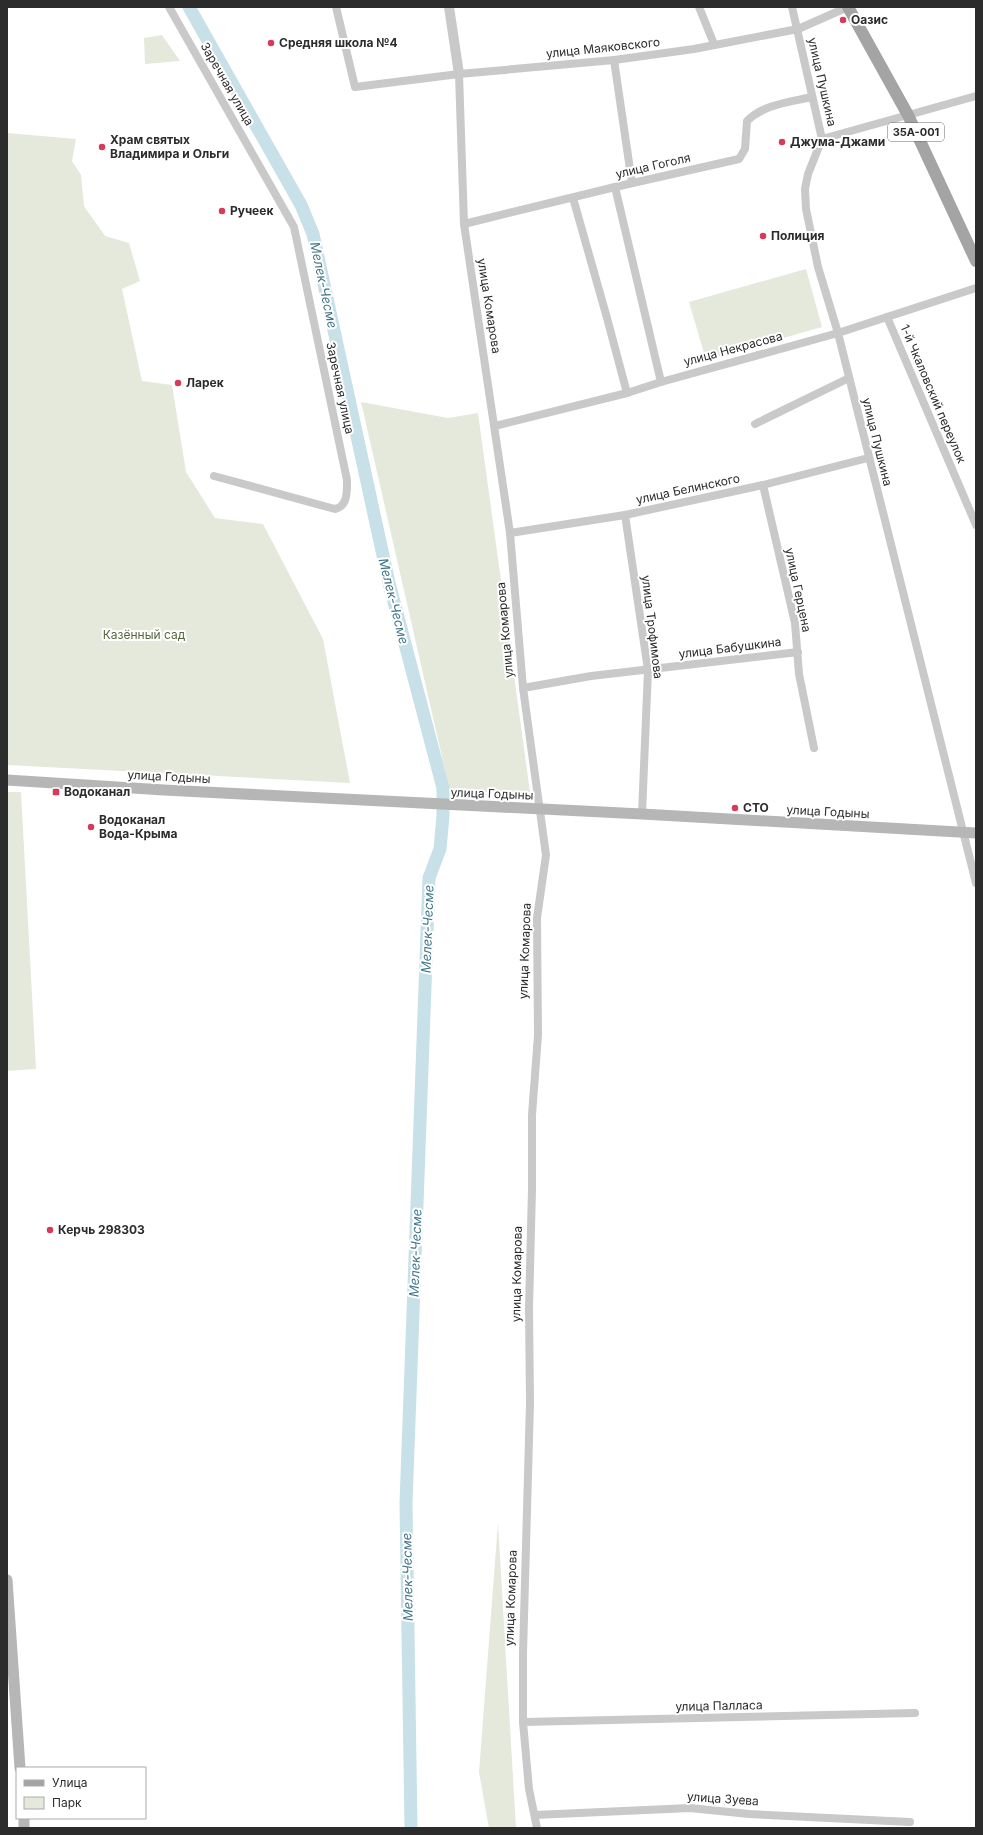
<svg xmlns="http://www.w3.org/2000/svg" width="983" height="1835" font-family="Inter,sans-serif">
<style>
.green{fill:#e4e9db}
.lines{fill:none;stroke-linecap:round;stroke-linejoin:round}
.river{stroke:#c8e0e8;stroke-width:13}
.minor{stroke:#c9c9c9;stroke-width:8}
.tertiary{stroke:#c9c9c9;stroke-width:10}
.secondary{stroke:#b6b6b6;stroke-width:11}
.primary{stroke:#a4a4a4;stroke-width:12}
.poi-dot{fill:#d83a5a;stroke:#fff;stroke-width:1.5}
.labels{text-anchor:middle;stroke-width:4;stroke-linejoin:round;paint-order:stroke}
.shield{fill:#fff;stroke:#6b6b6b;stroke-width:1}
.shield-label{font-size:11px;font-weight:bold;fill:#2c2c2c}
.poi-label{font-size:12px;font-weight:bold;fill:#2c2c2c;stroke:#fff;text-anchor:start}
.street-label{font-size:12px;fill:#2c2c2c;stroke:#fff}
.park-label{font-size:12px;fill:#55653d;stroke:#fff}
.water-label{font-size:13px;font-style:italic;fill:#417688;stroke:#fff}
</style>
<rect width="100%" height="100%" fill="#fff"/>
<g class="green">
<polygon points="162,35 180,61 145,64 144,38"/>
<polygon points="7,133 76,139 72,161 81,175 84,206 105,236 129,243 140,281 122,289 142,381 172,385 186,472 215,518 263,524 323,639 350,783 7,765"/>
<polygon points="806,269 822,327 706,360 689,302"/>
<polygon points="361,402 448,418 478,413 530,792 450,792"/>
<polygon points="7,792 21,792 36,1069 7,1071"/>
<polygon points="498,1523 516,1828 489,1828 479,1772"/>
</g>
<g class="lines">
<polyline class="river" points="189,7 301,205 313,234 389,583 443,788 443,816 440,849 429,878 406,1503 411,1828"/>
<g class="minor">
<path d="M 169,7 L 294,227 L 347,480 C 347,491 348,506 335,509 L 214,476"/>
<polyline points="336,7 355,87 459,74 614,60 694,49 798,29 848,7"/>
<polyline points="699,7 714,44"/>
<polyline points="792,7 822,139 808,174 805,189 806,209 818,267 838,333 976,883"/>
<polyline points="614,60 632,183"/>
<polyline points="459,74 464,224 510,533 523,688 546,855 537,918 538,1035 532,1115 532,1189 529,1308 530,1403 523,1653 523,1722 529,1789 537,1828"/>
<polyline points="912,114 976,96"/>
<polyline points="822,139 908,115"/>
<polyline points="615,187 661,382"/>
<polyline points="573,198 607,318 627,393"/>
<path d="M 464,224 L 615,187 L 739,159 L 745,149 L 747,121 C 764,104 790,102 812,97"/>
<polyline points="887,317 976,525"/>
<polyline points="755,424 849,378"/>
<polyline points="495,426 627,393 661,382 838,333 976,288"/>
<polyline points="763,485 795,623 799,674 814,748"/>
<polyline points="625,515 648,670 642,814"/>
<polyline points="510,533 625,515 763,485 868,458"/>
<polyline points="523,688 591,676 798,652"/>
<polyline points="523,1722 915,1713"/>
<polyline points="535,1815 690,1808 749,1814 910,1822"/>
</g>
<polyline class="tertiary" points="449,7 459,74"/>
<g class="secondary">
<polyline points="7,780 164,790 642,814 976,833"/>
<polyline points="7,1580 20,1768"/>
<polyline points="24,1818 24,1828"/>
</g>
<polyline class="primary" points="848,7 908,115 976,261"/>
</g>
<g class="poi-dot">
<circle cx="843" cy="20" r="4"/>
<circle cx="271" cy="43" r="4"/>
<circle cx="782" cy="142" r="4"/>
<circle cx="102" cy="147" r="4"/>
<circle cx="222" cy="211" r="4"/>
<circle cx="763" cy="236" r="4"/>
<circle cx="178" cy="383" r="4"/>
<rect x="52" y="788" width="8" height="8" rx="2"/>
<circle cx="735" cy="808" r="4"/>
<circle cx="91" cy="827" r="4"/>
<circle cx="50" cy="1230" r="4"/>
</g>
<g class="labels">
<rect class="shield" x="888" y="123" width="56" height="18" rx="3"/>
<g class="shield-label">
<text x="916" y="136">35А-001</text>
</g>
<g class="poi-label">
<text x="851" y="24">Оазис</text>
<text x="279" y="47">Средняя школа №4</text>
<text x="110" y="144">Храм святых<tspan x="110" dy="14">Владимира и Ольги</tspan></text>
<text x="790" y="146">Джума-Джами</text>
<text x="230" y="215">Ручеек</text>
<text x="771" y="240">Полиция</text>
<text x="186" y="387">Ларек</text>
<text x="64" y="796">Водоканал</text>
<text x="743" y="812">СТО</text>
<text x="99" y="824">Водоканал<tspan x="99" dy="14">Вода-Крыма</tspan></text>
<text x="58" y="1234">Керчь 298303</text>
</g>
<g class="street-label">
<text transform="translate(603 48) rotate(-6)" y="4">улица Маяковского</text>
<text transform="translate(822 82) rotate(77)" y="4">улица Пушкина</text>
<text transform="translate(227 84) rotate(60)" y="4">Заречная улица</text>
<text transform="translate(653 166) rotate(-13)" y="4">улица Гоголя</text>
<text transform="translate(489 306) rotate(81)" y="4">улица Комарова</text>
<text transform="translate(733 349) rotate(-15)" y="4">улица Некрасова</text>
<text transform="translate(340 388) rotate(78)" y="4">Заречная улица</text>
<text transform="translate(933 394) rotate(67)" y="4">1-й Чкаловский переулок</text>
<text transform="translate(877 442) rotate(76)" y="4">улица Пушкина</text>
<text transform="translate(688 489) rotate(-12)" y="4">улица Белинского</text>
<text transform="translate(798 590) rotate(78)" y="4">улица Герцена</text>
<text transform="translate(652 627) rotate(83)" y="4">улица Трофимова</text>
<text transform="translate(505 630) rotate(-95)" y="4">улица Комарова</text>
<text transform="translate(730 648) rotate(-7)" y="4">улица Бабушкина</text>
<text transform="translate(169 777) rotate(3)" y="4">улица Годыны</text>
<text transform="translate(492 794) rotate(2)" y="4">улица Годыны</text>
<text transform="translate(828 812) rotate(3)" y="4">улица Годыны</text>
<text transform="translate(525 951) rotate(-88)" y="4">улица Комарова</text>
<text transform="translate(517 1274) rotate(-89)" y="4">улица Комарова</text>
<text transform="translate(511 1598) rotate(-88)" y="4">улица Комарова</text>
<text transform="translate(719 1706) rotate(-1)" y="4">улица Палласа</text>
<text transform="translate(723 1799) rotate(4)" y="4">улица Зуева</text>
</g>
<g class="park-label">
<text x="144" y="639">Казённый сад</text>
</g>
<g class="water-label">
<text transform="translate(324 285) rotate(78)" y="5">Мелек-Чесме</text>
<text transform="translate(394 601) rotate(76)" y="5">Мелек-Чесме</text>
<text transform="translate(427 929) rotate(-88)" y="5">Мелек-Чесме</text>
<text transform="translate(415 1253) rotate(-88)" y="5">Мелек-Чесме</text>
<text transform="translate(407 1577) rotate(-91)" y="5">Мелек-Чесме</text>
</g>
</g>
<rect width="983" height="1835" fill="none" stroke="#2c2c2c" stroke-width="16"/>
<rect x="16" y="1767" width="130" height="52" fill="#ffffff" stroke="#ababab"/>
<rect x="24" y="1780" width="20" height="6" fill="#a4a4a4" stroke="#ababab"/>
<text x="52" y="1787" font-size="12" fill="#2c2c2c">Улица</text>
<rect x="24" y="1797" width="20" height="12" fill="#e4e9db" stroke="#ababab"/>
<text x="52" y="1807" font-size="12" fill="#2c2c2c">Парк</text>
</svg>
